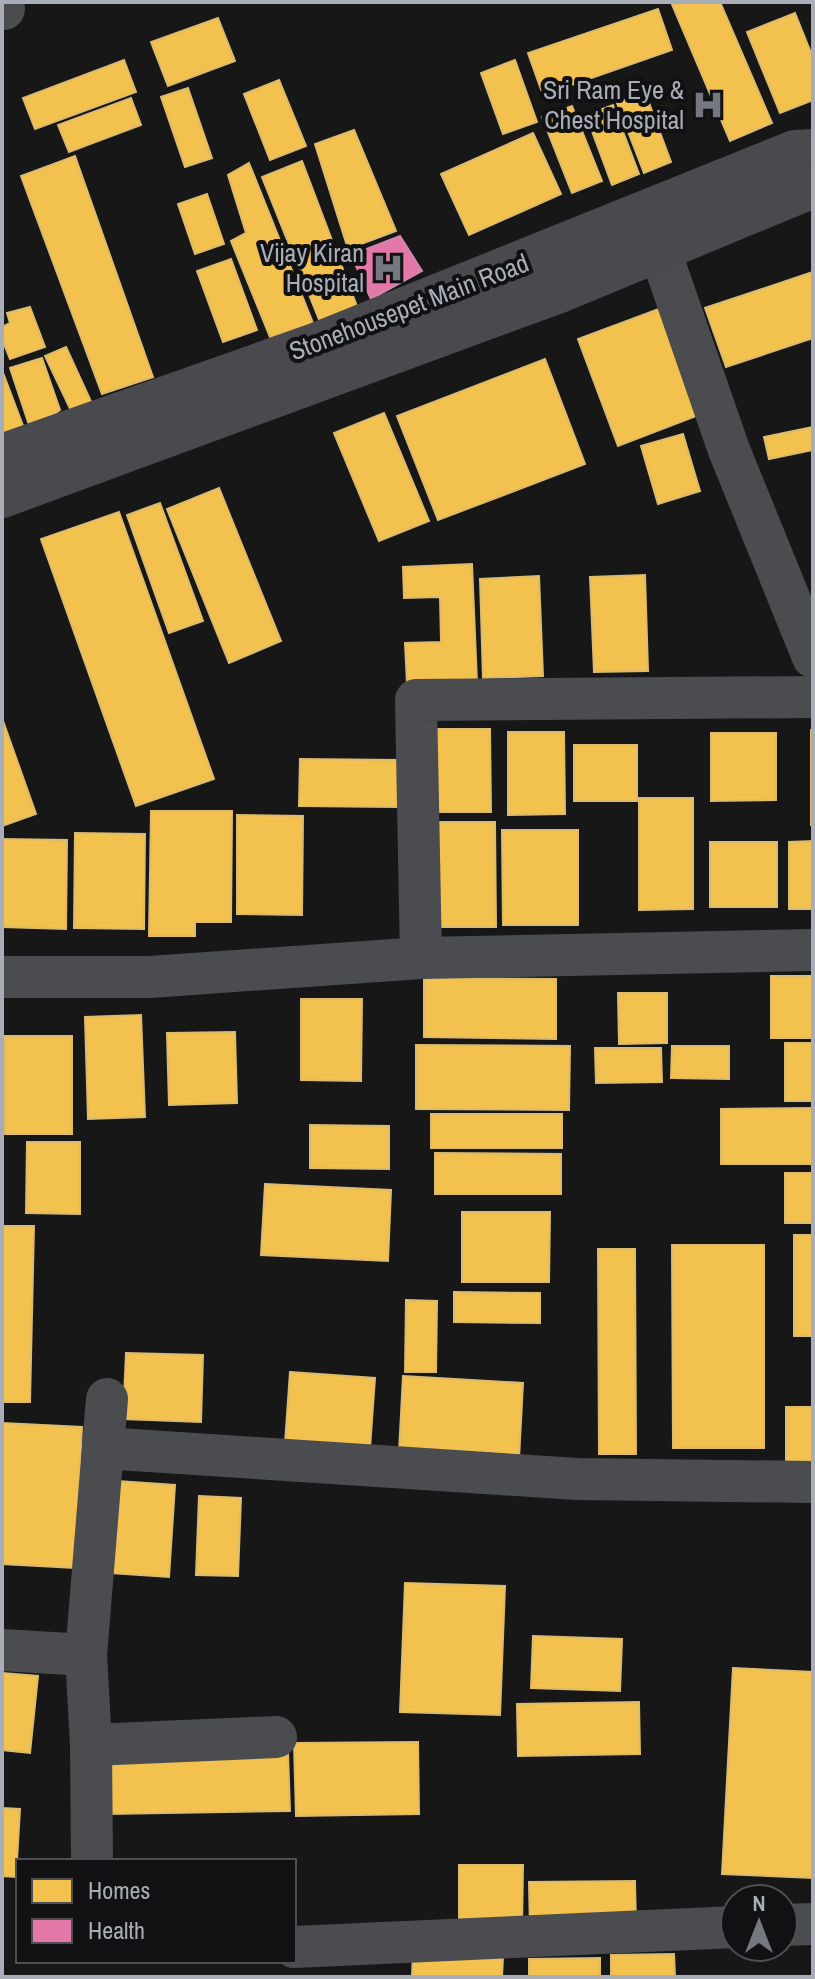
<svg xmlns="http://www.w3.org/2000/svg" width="815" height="1979" font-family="'Archivo Narrow',sans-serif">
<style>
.homes{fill:#f2c14e;stroke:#dcbb6e;stroke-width:2}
.health{fill:#e377a8;stroke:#d187ad;stroke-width:2}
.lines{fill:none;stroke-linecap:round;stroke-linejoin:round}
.street{stroke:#4b4c50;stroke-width:42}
.secondary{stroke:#4a4a4e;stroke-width:44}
.labels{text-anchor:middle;stroke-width:8;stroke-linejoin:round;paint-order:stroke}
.poi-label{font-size:26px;fill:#a8adb8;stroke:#111113;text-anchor:end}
.street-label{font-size:26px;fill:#a8adb8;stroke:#111113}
</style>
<rect width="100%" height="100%" fill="#171717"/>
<g class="homes">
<polygon points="671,2 720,2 772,123 730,141"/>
<polygon points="658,9 672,50 543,95 528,53"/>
<polygon points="795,13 813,58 813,100 780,113 747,32"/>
<polygon points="218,18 235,61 168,86 151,42"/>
<polygon points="124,60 136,92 35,129 23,98"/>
<polygon points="515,60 537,122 503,134 481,73"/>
<polygon points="279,80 306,146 270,160 244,94"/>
<polygon points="188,88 212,158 185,167 161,97"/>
<polygon points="645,92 671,162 644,173 617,103"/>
<polygon points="131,98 141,125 69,152 58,125"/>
<polygon points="613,105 639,174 612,185 586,115"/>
<polygon points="572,106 602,181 572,193 542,117"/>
<polygon points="354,130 396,231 348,249 315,144"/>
<polygon points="533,133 561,194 469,235 441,174"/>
<polygon points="75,156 153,377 102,394 21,176"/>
<polygon points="302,161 361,317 324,332 262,177"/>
<polygon points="249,163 315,328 274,347 231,241 246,233 228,175"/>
<polygon points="207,194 224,244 195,254 178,204"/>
<polygon points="231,259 257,330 223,342 197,271"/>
<polygon points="813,272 813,338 726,367 705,308"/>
<polygon points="30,307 45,347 10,359 2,339 2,327 10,323 7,313"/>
<polygon points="664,307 704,413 618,446 578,339"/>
<polygon points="66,347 94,408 74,417 45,356"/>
<polygon points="42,358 60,410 31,431 10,368"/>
<polygon points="545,359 585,464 438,520 397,416"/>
<polygon points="2,370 25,431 2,438"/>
<polygon points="384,413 429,521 379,541 334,433"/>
<polygon points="813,427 813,450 769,459 764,437"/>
<polygon points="683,434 700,491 658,504 641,446"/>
<polygon points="219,488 281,641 229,663 167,509"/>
<polygon points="160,503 203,621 169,633 127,515"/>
<polygon points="119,512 214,779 136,806 41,539"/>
<polygon points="472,564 477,682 407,684 405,643 441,642 440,597 404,598 403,567"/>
<polygon points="645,575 648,671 594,672 590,577"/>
<polygon points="539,576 543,676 483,678 480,579"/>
<polygon points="2,718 36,814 2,826"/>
<polygon points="422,729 490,729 491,812 422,812"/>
<rect x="811" y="730" width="2" height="95"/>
<polygon points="508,732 564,732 565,814 508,815"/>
<polygon points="711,733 776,733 776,800 711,801"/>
<rect x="574" y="745" width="63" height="56"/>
<polygon points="300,759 398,760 397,807 299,806"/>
<polygon points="639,798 693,798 693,909 639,910"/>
<polygon points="151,811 232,811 231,922 195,922 195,936 149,936"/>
<polygon points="237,815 303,816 302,915 237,914"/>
<polygon points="427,822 495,822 496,927 427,927"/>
<polygon points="502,830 578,830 578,925 503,925"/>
<polygon points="75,833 145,834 144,929 74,928"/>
<polygon points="2,839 67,840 66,929 2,927"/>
<polygon points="813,841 813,909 789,909 789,842"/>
<rect x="710" y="842" width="67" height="65"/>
<rect x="771" y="976" width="42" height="62"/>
<polygon points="424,978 556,979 556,1039 424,1037"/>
<polygon points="618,993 667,993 667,1043 619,1044"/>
<polygon points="301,999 362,999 361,1081 301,1080"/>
<polygon points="141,1015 145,1117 88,1119 85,1017"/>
<polygon points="235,1032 237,1103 169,1105 167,1033"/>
<rect x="5" y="1036" width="67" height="98"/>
<rect x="785" y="1043" width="28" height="58"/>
<polygon points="416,1045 570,1046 569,1110 416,1109"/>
<polygon points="672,1046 729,1046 729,1079 671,1078"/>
<polygon points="595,1048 661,1048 662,1082 596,1083"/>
<polygon points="813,1108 813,1164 721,1164 721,1109"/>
<rect x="431" y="1114" width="131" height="34"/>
<polygon points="310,1125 389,1126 389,1169 310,1168"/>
<polygon points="27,1142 80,1142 80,1214 26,1213"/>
<polygon points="435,1153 561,1154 561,1194 435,1194"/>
<rect x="785" y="1173" width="28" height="50"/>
<polygon points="265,1184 391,1190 388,1261 261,1255"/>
<polygon points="462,1212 550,1212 549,1282 462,1282"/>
<polygon points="2,1226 34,1226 30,1402 2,1402"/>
<rect x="794" y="1235" width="19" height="101"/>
<polygon points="672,1245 764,1245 764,1448 673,1448"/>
<polygon points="598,1249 635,1249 636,1454 599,1454"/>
<polygon points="454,1292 540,1293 540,1323 454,1322"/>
<polygon points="406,1300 437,1301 436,1372 405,1372"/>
<polygon points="126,1353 203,1355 201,1422 123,1419"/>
<polygon points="290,1372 375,1378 370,1448 285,1443"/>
<polygon points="403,1376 523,1383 519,1459 399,1452"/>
<rect x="786" y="1407" width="27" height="69"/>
<polygon points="2,1423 82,1427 75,1568 2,1564"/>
<polygon points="117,1481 175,1485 169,1577 111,1573"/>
<polygon points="199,1496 241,1498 238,1576 196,1575"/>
<polygon points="405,1583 505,1586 500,1715 400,1712"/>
<polygon points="533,1636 622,1639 620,1691 531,1688"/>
<polygon points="733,1668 813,1672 813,1878 722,1874"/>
<polygon points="2,1673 38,1676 30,1753 2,1750"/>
<polygon points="639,1702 640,1754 518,1756 517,1704"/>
<polygon points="418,1742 419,1814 296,1816 294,1743"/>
<polygon points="288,1753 290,1811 108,1814 108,1765"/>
<polygon points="2,1808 20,1809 16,1877 2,1876"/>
<polygon points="459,1865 523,1865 522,1928 459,1928"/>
<polygon points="635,1881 636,1927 530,1929 529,1882"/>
<polygon points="413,1952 503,1957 502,1977 412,1977"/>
<polygon points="674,1954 675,1977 611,1977 611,1955"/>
<polygon points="600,1958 600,1977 529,1977 529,1959"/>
</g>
<polygon class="health" points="400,236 422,271 371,299 351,255"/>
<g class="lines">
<g class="street">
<polyline points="2,4 4,9"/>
<polyline points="660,251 729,450 813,657"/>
<polyline points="421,958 416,700 813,697"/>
<polyline points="2,977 150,977 421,958 813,950"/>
<polyline points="103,1448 577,1479 813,1482"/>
<polyline points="2,1650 86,1655"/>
<polyline points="91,1745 276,1737"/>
<polyline points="92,1861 91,1745 86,1655 107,1399"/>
<polyline points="783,1925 813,1924"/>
<polyline points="294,1947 735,1927"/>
</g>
<g class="secondary">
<polyline points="2,456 318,344 795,152 813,151"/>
<polyline points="2,496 562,290 813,186"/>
</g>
</g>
<defs>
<symbol id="hospital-bare" viewBox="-9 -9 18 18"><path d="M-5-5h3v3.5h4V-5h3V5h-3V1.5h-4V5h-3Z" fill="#757880" stroke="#111113" stroke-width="2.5" paint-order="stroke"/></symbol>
</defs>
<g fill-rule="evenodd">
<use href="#hospital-bare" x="686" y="83" width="44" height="44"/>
<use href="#hospital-bare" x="366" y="246" width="44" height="44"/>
</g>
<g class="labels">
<g class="poi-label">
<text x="684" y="99">Sri Ram Eye &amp;<tspan x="684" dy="30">Chest Hospital</tspan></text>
<text x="364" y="262">Vijay Kiran<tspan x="364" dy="30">Hospital</tspan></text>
</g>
<g class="street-label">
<text transform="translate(409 307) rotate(-21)" y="9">Stonehousepet Main Road</text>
</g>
</g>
<rect width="815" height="1979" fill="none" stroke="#a8adb8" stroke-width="8"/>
<rect x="16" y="1859" width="280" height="104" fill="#111113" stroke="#4d4f55" stroke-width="2"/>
<rect x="32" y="1879" width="40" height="24" fill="#f2c14e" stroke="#4d4f55" stroke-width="2"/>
<text x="88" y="1899" font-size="24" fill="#a8adb8">Homes</text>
<rect x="32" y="1919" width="40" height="24" fill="#e377a8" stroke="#4d4f55" stroke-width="2"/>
<text x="88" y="1939" font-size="24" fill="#a8adb8">Health</text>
<g transform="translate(759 1923)"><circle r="38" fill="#111113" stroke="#4d4f55" stroke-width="2"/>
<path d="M0-6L14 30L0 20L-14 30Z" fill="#757880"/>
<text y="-12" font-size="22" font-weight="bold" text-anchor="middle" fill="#a8adb8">N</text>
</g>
</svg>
